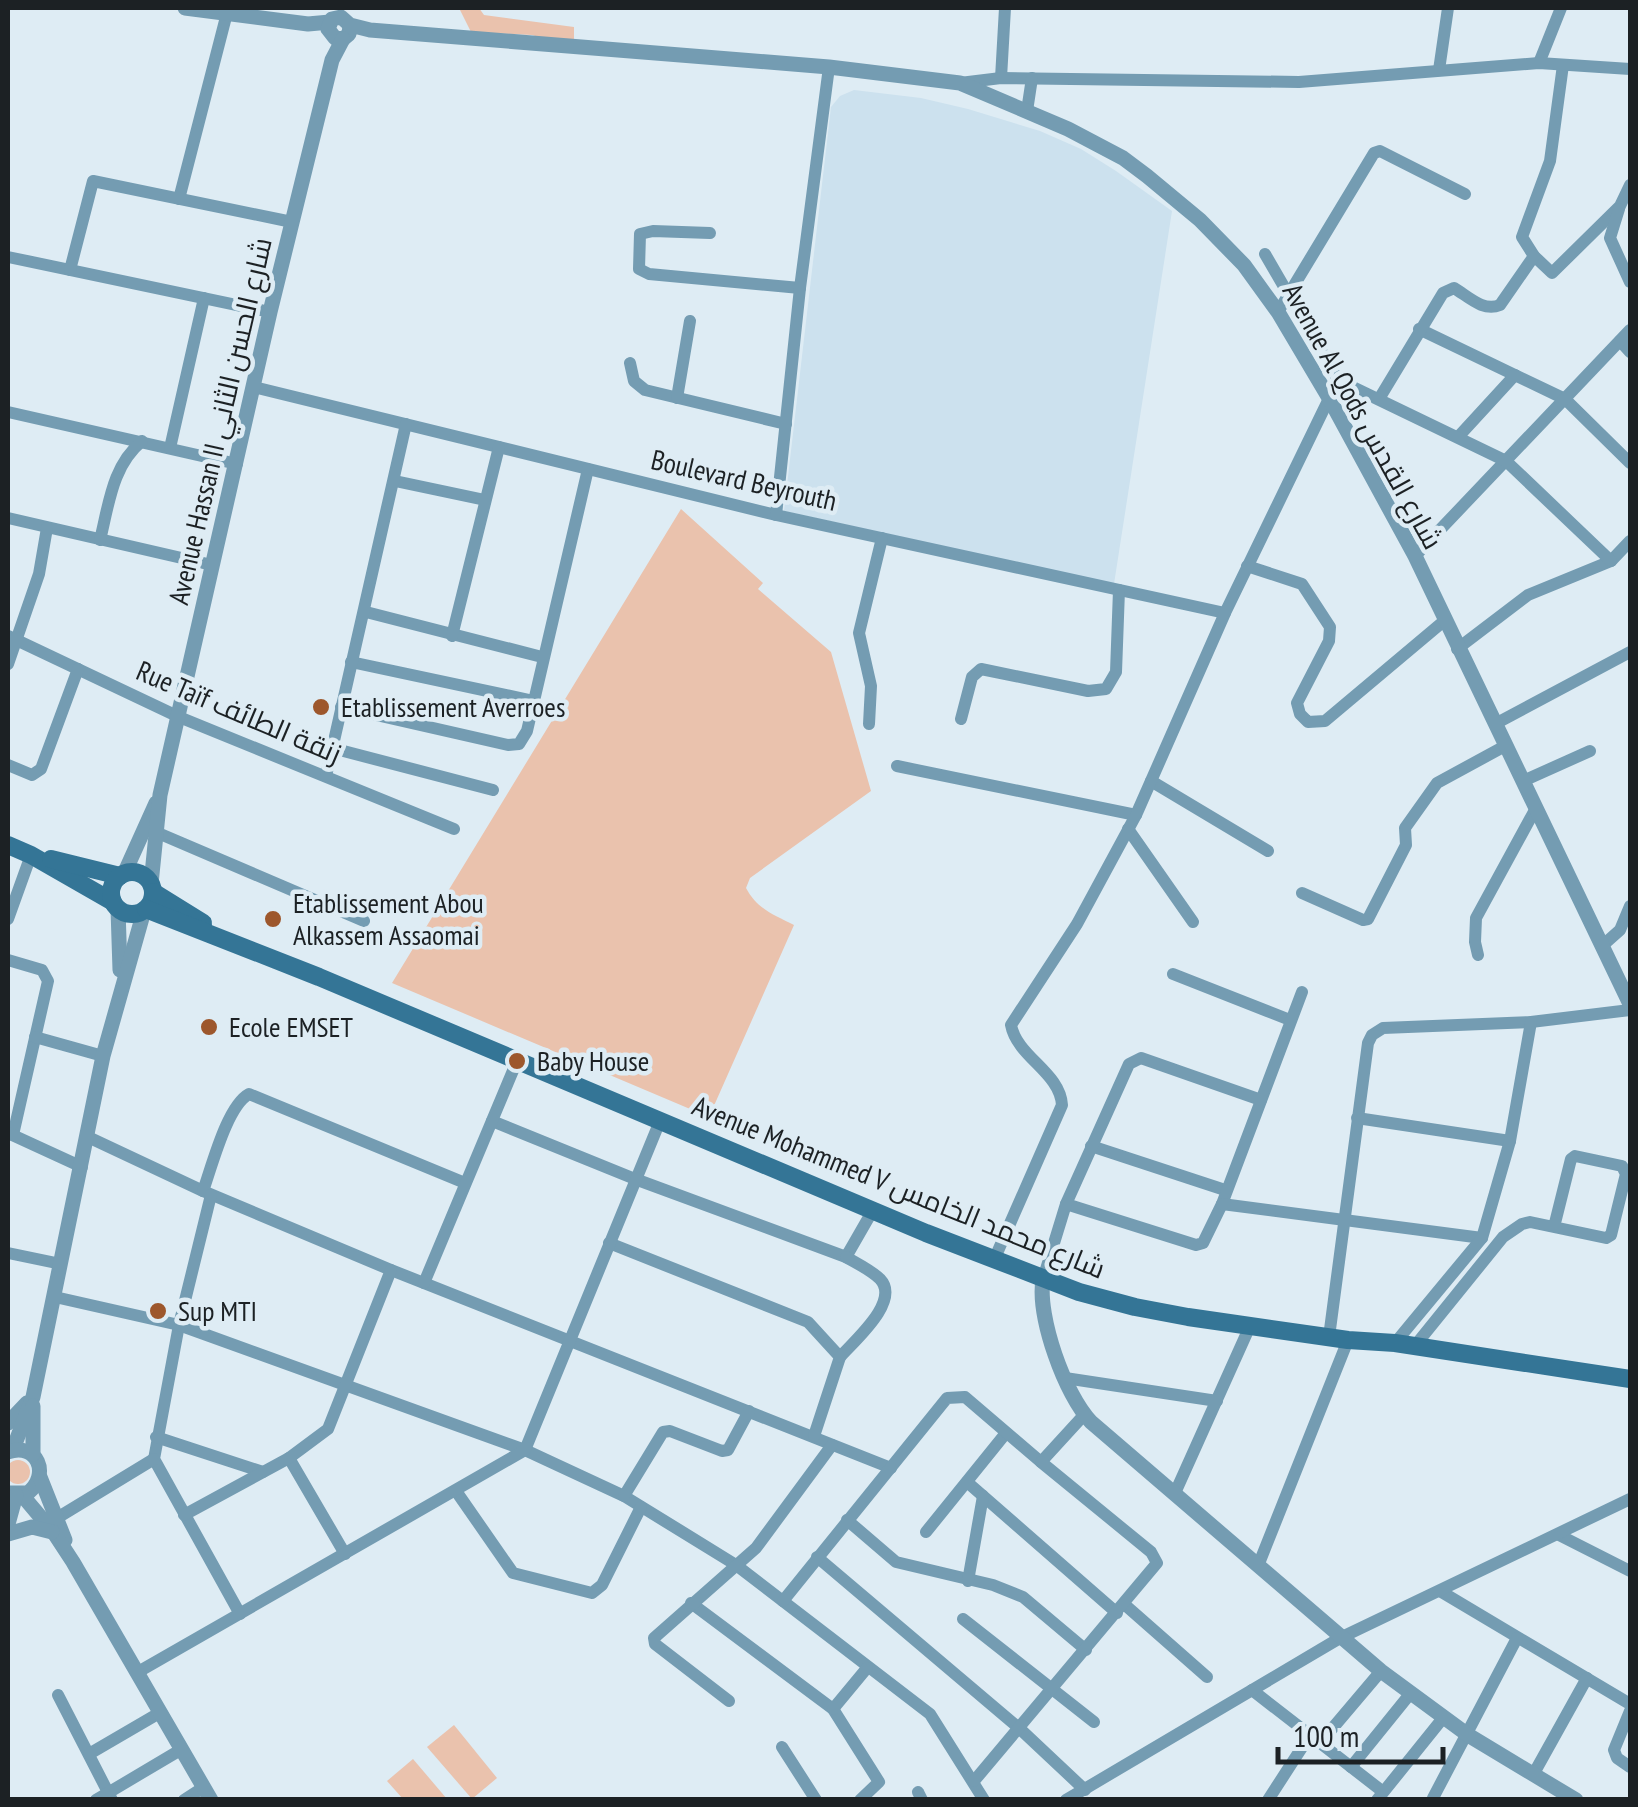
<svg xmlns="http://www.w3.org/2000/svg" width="1638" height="1807" font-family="'PT Sans Narrow',Cairo,sans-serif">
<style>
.built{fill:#cce1ee}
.green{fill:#eac2ad}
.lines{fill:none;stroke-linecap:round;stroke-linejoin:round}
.minor{stroke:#749cb2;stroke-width:12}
.tertiary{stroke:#749cb2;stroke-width:15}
.secondary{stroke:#347596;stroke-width:18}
.poi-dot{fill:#9d572c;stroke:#deecf4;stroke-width:4}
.labels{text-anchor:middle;stroke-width:9;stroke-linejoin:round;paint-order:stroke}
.street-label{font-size:28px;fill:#1c2124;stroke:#deecf4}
.poi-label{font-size:28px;fill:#1c2124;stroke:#deecf4;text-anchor:start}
</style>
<rect width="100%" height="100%" fill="#deecf4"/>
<polygon class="built" points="854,90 921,98 968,109 1040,131 1081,149 1116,171 1172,211 1114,584 784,511 831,107 840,96"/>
<g class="green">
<polygon points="459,8 479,8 484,15 574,27 574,48 532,35 471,32"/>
<path d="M 681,509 L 763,583 L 758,589 L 831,652 L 871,791 L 750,878 L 746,888 C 757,909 774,915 794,925 L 709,1117 L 392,983 Z"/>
<circle cx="18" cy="1472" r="12"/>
<polygon points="454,1725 497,1778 472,1799 427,1747"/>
<polygon points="413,1759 447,1799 403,1799 387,1781"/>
</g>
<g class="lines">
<g class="minor">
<polyline points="1539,63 1561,8"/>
<polyline points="1563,65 1550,161 1522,237 1534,256 1552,273 1620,206 1630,185"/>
<polyline points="1439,70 1448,8"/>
<polyline points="1001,78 1005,8"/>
<polyline points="960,83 1001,78 1299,82 1539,63 1630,69"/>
<polyline points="1027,111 1032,78"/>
<polyline points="179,199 227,13"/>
<polyline points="1619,209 1610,238 1630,282"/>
<polyline points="710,233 653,231 640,234 639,269 649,274 800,288"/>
<polyline points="1265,254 1338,380"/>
<polyline points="8,257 270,312"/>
<polyline points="70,270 93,181 292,222"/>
<polyline points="1278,312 1374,153 1380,151 1465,194"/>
<polyline points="1419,329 1565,399 1630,463"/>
<polyline points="1620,341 1630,352"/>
<polyline points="630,363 634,381 645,390 786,424"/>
<polyline points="254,387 776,515 1225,613"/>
<polyline points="677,398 690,321"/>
<path d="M 1379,399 L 1443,293 L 1454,288 C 1469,297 1483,312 1500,305 L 1534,256"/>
<polyline points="8,412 237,464"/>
<polyline points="1459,436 1515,375"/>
<polyline points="170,448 204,298"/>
<polyline points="395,481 485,500"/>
<polyline points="776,515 800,288 829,67"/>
<polyline points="8,518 212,565"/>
<path d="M 100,540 C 109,504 112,466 142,441"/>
<polyline points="1415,556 1630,330"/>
<polyline points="1247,566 1302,584 1330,627 1329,641 1297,703 1300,714 1308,722 1325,721 1444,621"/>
<polyline points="366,612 542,657"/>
<polyline points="8,636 179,717 454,829"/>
<polyline points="452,636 499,447"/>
<polyline points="1457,649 1528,595 1611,561 1630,541"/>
<polyline points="351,662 534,701"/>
<polyline points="8,664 39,574 47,528"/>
<polyline points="341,707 508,745 519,744 527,731 588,469"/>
<polyline points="961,719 972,677 981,669 1088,691 1106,689 1116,672 1119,590"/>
<polyline points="869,724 871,686 859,633 882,538"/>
<polyline points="1495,724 1630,652"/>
<polyline points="332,748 493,790"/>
<polyline points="8,765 32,775 41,769 78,669"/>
<polyline points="897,766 1136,815"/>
<polyline points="326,776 406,424"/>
<polyline points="1151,781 1268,851"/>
<polyline points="1523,781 1590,751"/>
<polyline points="1128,829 1193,922"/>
<polyline points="158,833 364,921"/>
<polyline points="1302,893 1363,920 1368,919 1406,845 1405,828 1437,783 1505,746"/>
<polyline points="8,919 31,855"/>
<polyline points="1602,946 1620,930 1630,906"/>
<polyline points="1478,955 1475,942 1476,918 1536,808"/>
<polyline points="8,960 42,970 48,981 13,1135"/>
<polyline points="1173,974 1290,1020"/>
<polyline points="35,1037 103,1056"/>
<polyline points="1357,1118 1510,1141"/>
<polyline points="492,1121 635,1179 846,1257 873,1210"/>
<polyline points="8,1133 82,1167"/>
<polyline points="88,1137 203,1191 391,1270 891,1468"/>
<polyline points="1091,1146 1225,1190"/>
<path d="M 203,1191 C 212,1166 227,1106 249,1094 L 465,1183"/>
<polyline points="211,1195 179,1325 154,1459 240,1614"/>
<polyline points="1066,1204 1196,1245 1203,1243 1222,1204 1302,992"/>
<polyline points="1222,1204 1482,1238"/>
<polyline points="609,1243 808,1322 840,1357 814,1436"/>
<polyline points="8,1253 61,1264"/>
<path d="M 994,1260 L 1062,1105 C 1060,1072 1017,1057 1011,1025 L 1077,924 L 1136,815 L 1225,613 L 1338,380 L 1506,461 L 1611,561"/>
<polyline points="1043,1279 1066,1204 1129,1064 1141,1058 1261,1100"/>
<polyline points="424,1283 517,1061"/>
<polyline points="55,1297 179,1325 525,1450 624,1496 736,1565 930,1714 984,1800"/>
<polyline points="1329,1337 1368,1043 1372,1035 1383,1028 1531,1022 1630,1010"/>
<polyline points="1395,1343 1482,1238 1510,1141 1531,1022"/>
<polyline points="1414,1347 1503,1237 1522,1224 1530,1222 1606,1238 1611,1235 1626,1174 1622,1166 1575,1156 1571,1159 1554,1227"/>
<path d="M 840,1357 C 855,1340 901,1301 880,1279 C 871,1270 856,1263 846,1257"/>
<polyline points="1065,1378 1217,1401"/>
<polyline points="156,1437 263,1472"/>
<polyline points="289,1458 345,1554"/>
<polyline points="967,1482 1117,1613"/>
<polyline points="456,1491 513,1573 592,1593 602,1585 641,1507"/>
<polyline points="1175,1493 1250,1326"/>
<polyline points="624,1496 663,1432 670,1431 722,1451 728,1450 749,1411"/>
<polyline points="184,1515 289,1458 328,1429 391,1270"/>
<polyline points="57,1518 154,1459"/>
<polyline points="847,1520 896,1562 993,1585 1023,1597 1086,1650"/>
<polyline points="926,1532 1006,1433"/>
<polyline points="1559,1535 1630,1571"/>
<polyline points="817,1557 1020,1729 1085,1790"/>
<polyline points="1258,1566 1348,1340"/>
<polyline points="968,1581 983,1496"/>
<polyline points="1440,1591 1630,1704"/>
<polyline points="783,1601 947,1398 965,1397 1041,1462 1084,1415"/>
<polyline points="691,1603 833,1709 879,1782 860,1800"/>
<polyline points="1124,1604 1207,1677"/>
<polyline points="963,1619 1094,1722"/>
<polyline points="138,1672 525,1450 660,1121"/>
<polyline points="1252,1690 1382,1791"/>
<polyline points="58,1695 112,1800"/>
<polyline points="729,1701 655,1644 654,1638 756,1548 832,1445"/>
<polyline points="833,1709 867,1668"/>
<polyline points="1630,1711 1614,1750 1617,1758 1630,1767"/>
<polyline points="1320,1743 1381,1671"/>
<polyline points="782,1747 816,1800"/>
<polyline points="89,1754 161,1712"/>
<polyline points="1351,1767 1410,1694"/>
<polyline points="1533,1775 1587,1678"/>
<polyline points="974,1781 1157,1563 1151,1552 1041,1462"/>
<polyline points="918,1792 922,1800"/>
<polyline points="1433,1798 1517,1638"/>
<polyline points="96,1800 182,1749"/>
<polyline points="184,1800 204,1787"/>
<polyline points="1066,1800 1340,1638 1630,1499"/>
<polyline points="1268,1800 1310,1735"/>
<polyline points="1377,1800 1443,1718"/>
</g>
<g class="tertiary">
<polyline points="185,8 308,24 330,22"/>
<polyline points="350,25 349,34 343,39 335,38 328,29 332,19 341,17 350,25 370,30 829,67 960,83 1068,129 1123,158 1147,176 1200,220 1244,265 1278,312 1329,398 1415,556 1630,1004"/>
<polyline points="124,874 156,803"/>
<polyline points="151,884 160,795 270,312 332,60 343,39"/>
<polyline points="118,909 120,970"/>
<path d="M 1043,1279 C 1037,1317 1065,1395 1091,1422 L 1381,1671 L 1468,1735 L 1576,1800"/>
<polyline points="8,1423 27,1403"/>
<polyline points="13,1449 33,1397 103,1056 144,911"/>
<path d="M 8,1452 C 37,1442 51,1474 28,1493 L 8,1493"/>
<polyline points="33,1454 33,1406"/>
<polyline points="40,1477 65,1540"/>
<polyline points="22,1495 54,1533 73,1562 211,1800"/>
<polyline points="8,1524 16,1495"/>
<polyline points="8,1534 32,1527 52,1532"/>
</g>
<g class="secondary">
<polyline points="8,845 31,855 113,902"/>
<polyline points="51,859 120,876"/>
<circle cx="132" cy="893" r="21"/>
<polyline points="153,892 203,923"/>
<polyline points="146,909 319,977 926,1233 1079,1292 1135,1307 1188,1317 1348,1340 1395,1343 1630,1379"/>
</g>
</g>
<g class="poi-dot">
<circle cx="321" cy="707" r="10"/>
<circle cx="273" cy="919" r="10"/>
<circle cx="209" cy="1027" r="10"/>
<circle cx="517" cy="1061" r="10"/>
<circle cx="158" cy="1311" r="10"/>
</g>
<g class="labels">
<g class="street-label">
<text transform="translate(1363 416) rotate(61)" y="10">Avenue Al Qods شارع القدس</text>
<text transform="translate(220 421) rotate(-77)" y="10">Avenue Hassan II شارع الحسن الثاني</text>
<text transform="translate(744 480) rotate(13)" y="10">Boulevard Beyrouth</text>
<text transform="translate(239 712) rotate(23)" y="10">Rue Taïf زنقة الطائف</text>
<text transform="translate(899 1187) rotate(22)" y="10">Avenue Mohammed V شارع محمد الخامس</text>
</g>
<g class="poi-label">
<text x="341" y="717">Etablissement Averroes</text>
<text x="293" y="913">Etablissement Abou<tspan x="293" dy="32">Alkassem Assaomai</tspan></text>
<text x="229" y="1037">Ecole EMSET</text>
<text x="537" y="1071">Baby House</text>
<text x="178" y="1321">Sup MTI</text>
</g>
</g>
<rect width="1638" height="1807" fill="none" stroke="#1c2124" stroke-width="20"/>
<path d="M1278 1747v15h165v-15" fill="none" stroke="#1c2124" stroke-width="5"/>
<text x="1293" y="1747" font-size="30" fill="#1c2124" stroke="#deecf4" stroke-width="8" paint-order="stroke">100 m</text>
</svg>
